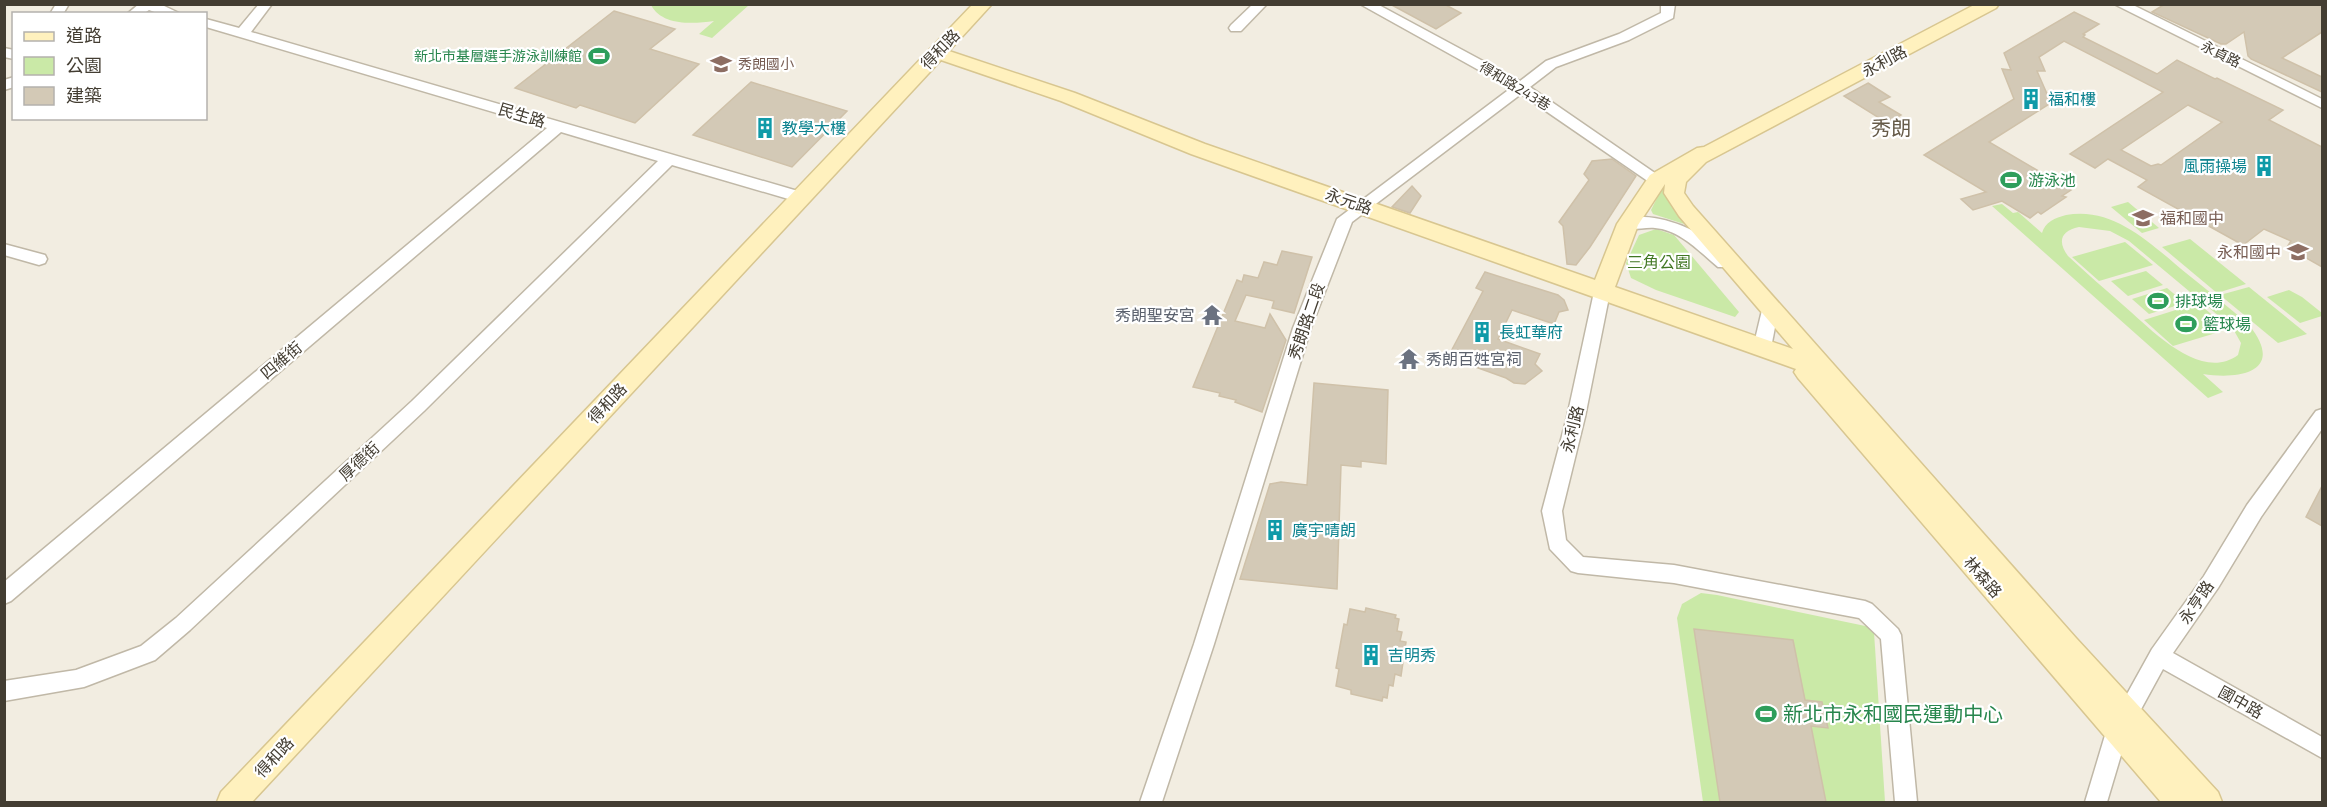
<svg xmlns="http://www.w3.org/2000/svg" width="2327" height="807" font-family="'Exo 2','Noto Sans TC',sans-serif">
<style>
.green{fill:#cae9a7;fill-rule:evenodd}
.building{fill:#d3c9b6;stroke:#cfc1a9;stroke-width:1.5;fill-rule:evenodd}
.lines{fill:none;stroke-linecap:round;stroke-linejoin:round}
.street-casing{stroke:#c0b8a7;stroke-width:3}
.secondary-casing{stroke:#d8c690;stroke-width:3}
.street{fill:#fff;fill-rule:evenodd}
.secondary{fill:#fff1be;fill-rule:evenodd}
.labels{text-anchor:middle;stroke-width:4.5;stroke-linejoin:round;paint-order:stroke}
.far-street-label{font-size:14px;fill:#433d32;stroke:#fff}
.far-leisure-label{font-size:14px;fill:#27864d;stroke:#fff;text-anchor:end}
.far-education-label{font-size:14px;fill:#785e54;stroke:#fff;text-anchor:start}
.street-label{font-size:16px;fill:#433d32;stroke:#fff}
.culture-label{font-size:16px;fill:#0d838f;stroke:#fff;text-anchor:start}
.leisure-label{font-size:16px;fill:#27864d;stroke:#fff;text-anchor:start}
.education-label{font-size:16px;fill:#785e54;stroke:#fff;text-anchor:start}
.park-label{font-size:16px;fill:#417723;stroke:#fff}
.worship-label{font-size:16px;fill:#5b616d;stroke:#fff;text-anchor:end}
.quarter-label{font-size:20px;fill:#665b49;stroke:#fff}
.near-leisure-label{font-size:20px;fill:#27864d;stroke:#fff;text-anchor:start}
</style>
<rect width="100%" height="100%" fill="#f2ede1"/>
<g class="green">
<path d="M 651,5 L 651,4 L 749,5 L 712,38 L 699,34 L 714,21 C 693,24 662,26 651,5 Z"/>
<path d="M 1664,189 C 1666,191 1682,220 1684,224 L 1653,214 L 1651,210 L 1661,190 Z"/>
<polygon points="2128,202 2159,228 2142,233 2111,207"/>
<path d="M 2002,204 L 2013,213 L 2018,212 L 2042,233 C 2045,222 2055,218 2066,215 C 2114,206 2152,245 2186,273 C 2207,290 2229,307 2249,325 C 2286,371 2241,380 2203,374 L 2223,392 L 2208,398 L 1992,206 ZM 2079,227 L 2110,231 L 2129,241 L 2232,327 L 2241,343 L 2238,355 C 2200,383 2150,328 2123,305 C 2105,289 2086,273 2068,256 C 2057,241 2061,231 2079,227 Z"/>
<polygon points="1656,229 1674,235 1739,312 1735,317 1656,290 1631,278 1626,263 1639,235"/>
<polygon points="2190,239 2246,284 2217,293 2162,247"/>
<polygon points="2125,242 2153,265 2099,281 2072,257"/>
<polygon points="2146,271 2163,285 2128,296 2111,281"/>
<polygon points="2249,287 2307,334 2278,343 2220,295"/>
<polygon points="2167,288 2185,303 2149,314 2132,299"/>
<polygon points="2289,290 2302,297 2322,313 2322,316 2300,323 2267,297"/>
<polygon points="2198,303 2229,329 2173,346 2144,320"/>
<polygon points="1701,593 1717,595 1870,627 1874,632 1885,802 1703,802 1677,618 1682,604"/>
</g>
<g class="building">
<polygon points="1390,4 1444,4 1461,13 1436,29"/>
<polygon points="2165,4 2322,4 2322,32 2282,58 2322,77 2322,92 2251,59 2248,56 2244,32 2226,44 2221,44 2152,12"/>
<polygon points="614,11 675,29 650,49 699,64 635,123 580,105 576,108 515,88"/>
<path d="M 2074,12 L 2099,24 L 2083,34 L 2085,35 L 2083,37 L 2157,74 L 2177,60 L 2215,79 L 2217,78 L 2283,110 L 2269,120 L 2322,147 L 2322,267 L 2287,247 L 2291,241 L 2264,229 L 2243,245 L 2138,187 L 2147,180 L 2108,159 L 2095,168 L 2070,154 L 2163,92 L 2064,41 L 2039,57 L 2045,71 L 2037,71 L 2051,103 L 1989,142 L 2071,190 L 2062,196 L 2066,197 L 2041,214 L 2038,212 L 2030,218 L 2002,201 L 1973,210 L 1961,199 L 1986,192 L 1924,155 L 2014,99 L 2002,69 L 2011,70 L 2004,53 ZM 2188,105 L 2222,122 L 2161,165 L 2158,164 L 2151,166 L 2121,150 Z"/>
<polygon points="751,82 847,111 792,167 693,135"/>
<polygon points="1868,83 1890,97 1879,102 1901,115 1887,123 1844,96"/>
<polygon points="1612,159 1636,176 1590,247 1576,265 1567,264 1563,226 1559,222 1589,180 1584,174 1592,161"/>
<polygon points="1412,186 1421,196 1410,213 1392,207"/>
<polygon points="1282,251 1312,257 1294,313 1272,308 1274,301 1246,295 1235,321 1265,328 1270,314 1286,340 1262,412 1235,402 1236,400 1219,396 1220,393 1193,387 1237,280 1242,282 1244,275 1258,278 1264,262 1277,265"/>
<polygon points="1485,272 1558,295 1564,300 1568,310 1559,312 1554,324 1512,310 1498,339 1540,354 1535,364 1542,371 1525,384 1514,383 1506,378 1448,357 1483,291 1476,288"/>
<polygon points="1314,383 1388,390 1386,464 1361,461 1361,467 1341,465 1337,589 1240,579 1270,484 1281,482 1307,485"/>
<polygon points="2322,486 2322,526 2306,517"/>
<polygon points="1366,608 1396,615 1395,618 1399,619 1397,631 1402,632 1400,641 1406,642 1401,676 1395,674 1393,686 1389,685 1387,698 1383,697 1382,701 1351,694 1351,690 1336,686 1339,669 1336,668 1344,624 1347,625 1350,609 1365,612"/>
<polygon points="1694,629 1793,640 1805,700 1822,702 1828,728 1811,726 1826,802 1720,802"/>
</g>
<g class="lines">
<defs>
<g id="street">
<polygon points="56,4 69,4 63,14 50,14"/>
<polygon points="139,4 160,4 181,14 160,14 149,10 143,14 127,14"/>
<polygon points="259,4 272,4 251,32 808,194 810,198 802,203 672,165 424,411 190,630 155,660 84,687 4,701 4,681 76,670 141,646 176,618 412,401 658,161 561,132 11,601 4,604 4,582 547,128 206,27 206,19 239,28"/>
<polygon points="1253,4 1267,4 1241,31 1231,31 1229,28 1231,25"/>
<polygon points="1360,4 1377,4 1520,81 1546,61 1619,34 1661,13 1661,4 1675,4 1673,18 1629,40 1556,67 1530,87 1665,180 1657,185 1652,184 1521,94 1352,222 1311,328 1214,644 1162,802 1140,802 1194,644 1293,328 1337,219 1511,88"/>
<polygon points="2114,4 2131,4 2322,99 2322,108"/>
<polygon points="4,48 14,50 14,59 4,57"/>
<polygon points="14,77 14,87 4,90 4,80"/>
<path d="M 1644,217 C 1673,218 1716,237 1732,263 L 1730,267 L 1718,267 C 1700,252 1680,230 1655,228 C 1644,227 1633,231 1622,228 L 1620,224 L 1622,220 Z"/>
<polygon points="4,244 45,255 47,259 45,263 39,265 4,255"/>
<polygon points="1602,286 1608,288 1610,292 1585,417 1562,511 1566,540 1583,557 1674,565 1865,601 1872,604 1898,629 1901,635 1917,802 1895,802 1881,639 1859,618 1674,583 1578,573 1571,571 1550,549 1542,511 1567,417 1594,292 1596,288"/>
<polygon points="1771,300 1777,302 1779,306 1771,348 1768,353 1762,354 1756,353 1753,348 1763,306 1765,302"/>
<polygon points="2322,409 2322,429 2261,517 2218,588 2173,653 2322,737 2322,758 2163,669 2127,735 2107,802 2085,802 2106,732 2152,649 2204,576 2247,505 2316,411"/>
</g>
<path id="secondary" d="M 973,4 L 992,4 L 949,51 L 1075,93 L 1205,144 L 1595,280 L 1617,224 L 1650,175 L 1697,148 L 1704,147 L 1976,4 L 1999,4 L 1996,8 L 1706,162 L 1686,182 L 1684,193 L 1693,206 L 2076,638 L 2218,792 L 2222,802 L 2161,802 L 1798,378 L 1794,372 L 1796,369 L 1191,154 L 1061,101 L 941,60 L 252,802 L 217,802 L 221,792 ZM 1665,184 L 1664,193 L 1679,216 L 1793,349 L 1615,287 L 1638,225 Z"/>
</defs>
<use href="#street" class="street-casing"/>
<use href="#secondary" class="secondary-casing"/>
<use href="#street" class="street"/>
<use href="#secondary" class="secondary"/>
</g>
<defs>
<symbol id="stadium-bare" viewBox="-9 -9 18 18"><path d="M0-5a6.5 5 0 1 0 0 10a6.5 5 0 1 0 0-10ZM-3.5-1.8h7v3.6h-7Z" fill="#2e9e5b" stroke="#fff" stroke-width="2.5" paint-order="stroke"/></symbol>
<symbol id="school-bare" viewBox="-9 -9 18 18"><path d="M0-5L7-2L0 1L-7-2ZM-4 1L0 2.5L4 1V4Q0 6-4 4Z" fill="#8d6e63" stroke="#fff" stroke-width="2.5" paint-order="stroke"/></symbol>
<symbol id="building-bare" viewBox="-9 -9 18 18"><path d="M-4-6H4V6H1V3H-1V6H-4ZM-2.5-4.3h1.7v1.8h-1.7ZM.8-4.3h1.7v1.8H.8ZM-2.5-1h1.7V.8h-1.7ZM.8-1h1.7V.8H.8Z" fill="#0f9aa8" stroke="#fff" stroke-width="2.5" paint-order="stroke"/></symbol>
<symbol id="temple-bare" viewBox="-9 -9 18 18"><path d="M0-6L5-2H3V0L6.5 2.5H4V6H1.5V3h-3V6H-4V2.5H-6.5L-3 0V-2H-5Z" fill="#6b7280" stroke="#fff" stroke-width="2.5" paint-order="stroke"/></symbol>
</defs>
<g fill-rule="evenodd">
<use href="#stadium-bare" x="584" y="41" width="30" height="30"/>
<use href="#school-bare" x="706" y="49" width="30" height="30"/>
<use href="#building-bare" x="2016" y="84" width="30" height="30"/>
<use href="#building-bare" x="750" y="113" width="30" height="30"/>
<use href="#building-bare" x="2249" y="151" width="30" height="30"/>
<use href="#stadium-bare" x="1996" y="165" width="30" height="30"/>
<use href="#school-bare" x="2128" y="203" width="30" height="30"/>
<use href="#school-bare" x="2283" y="237" width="30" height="30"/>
<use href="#stadium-bare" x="2143" y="286" width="30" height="30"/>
<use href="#temple-bare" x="1197" y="300" width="30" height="30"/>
<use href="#stadium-bare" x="2171" y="309" width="30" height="30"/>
<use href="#building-bare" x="1467" y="317" width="30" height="30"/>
<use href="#temple-bare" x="1394" y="344" width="30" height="30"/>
<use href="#building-bare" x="1260" y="515" width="30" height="30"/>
<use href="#building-bare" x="1356" y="640" width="30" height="30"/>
<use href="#stadium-bare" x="1751" y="699" width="30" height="30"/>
</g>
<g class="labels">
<g class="far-street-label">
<text transform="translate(2221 54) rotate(26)" y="5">永貞路</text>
<text transform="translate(1515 86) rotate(31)" y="5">得和路243巷</text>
</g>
<g class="far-leisure-label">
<text x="582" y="61">新北市基層選手游泳訓練館</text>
</g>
<g class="far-education-label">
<text x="738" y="69">秀朗國小</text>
</g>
<g class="street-label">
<text transform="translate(940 49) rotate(-46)" y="6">得和路</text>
<text transform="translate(1884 61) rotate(-28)" y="6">永利路</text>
<text transform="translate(522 115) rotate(17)" y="6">民生路</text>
<text transform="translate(1349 201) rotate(19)" y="6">永元路</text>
<text transform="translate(1306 321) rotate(-71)" y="6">秀朗路二段</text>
<text transform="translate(281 360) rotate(-40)" y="6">四維街</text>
<text transform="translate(607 403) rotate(-47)" y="6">得和路</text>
<text transform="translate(1572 429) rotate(-76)" y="6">永利路</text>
<text transform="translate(359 461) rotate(-43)" y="6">厚德街</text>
<text transform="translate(1983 577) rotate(49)" y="6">林森路</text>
<text transform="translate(2196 602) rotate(-56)" y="6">永亨路</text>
<text transform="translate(2241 702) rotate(29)" y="6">國中路</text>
<text transform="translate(274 757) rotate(-47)" y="6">得和路</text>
</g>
<g class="culture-label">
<text x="2048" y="105">福和樓</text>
<text x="782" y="134">教學大樓</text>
<text x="2247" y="172" text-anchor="end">風雨操場</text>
<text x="1499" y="338">長虹華府</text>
<text x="1292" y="536">廣宇晴朗</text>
<text x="1388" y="661">吉明秀</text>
</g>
<g class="leisure-label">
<text x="2028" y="186">游泳池</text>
<text x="2175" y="307">排球場</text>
<text x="2203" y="330">籃球場</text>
</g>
<g class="education-label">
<text x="2160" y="224">福和國中</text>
<text x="2281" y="258" text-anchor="end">永和國中</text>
</g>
<g class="park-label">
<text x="1659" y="268">三角公園</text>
</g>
<g class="worship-label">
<text x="1195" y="321">秀朗聖安宮</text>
<text x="1426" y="365" text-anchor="start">秀朗百姓宮祠</text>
</g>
<g class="quarter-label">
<text x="1891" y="135">秀朗</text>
</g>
<g class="near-leisure-label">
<text x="1783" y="721">新北市永和國民運動中心</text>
</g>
</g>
<rect width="2327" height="807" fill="none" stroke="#433d32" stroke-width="12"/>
<rect x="12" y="12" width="195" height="108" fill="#ffffff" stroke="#b4b1ad" stroke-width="1.5"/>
<rect x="24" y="32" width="30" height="9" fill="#fff1be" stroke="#b4b1ad" stroke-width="1.5"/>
<text x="66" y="42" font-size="18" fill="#433d32">道路</text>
<rect x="24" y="57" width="30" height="18" fill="#cae9a7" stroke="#b4b1ad" stroke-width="1.5"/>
<text x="66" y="72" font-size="18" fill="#433d32">公園</text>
<rect x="24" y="87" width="30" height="18" fill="#d3c9b6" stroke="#b4b1ad" stroke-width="1.5"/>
<text x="66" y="102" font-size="18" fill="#433d32">建築</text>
</svg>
